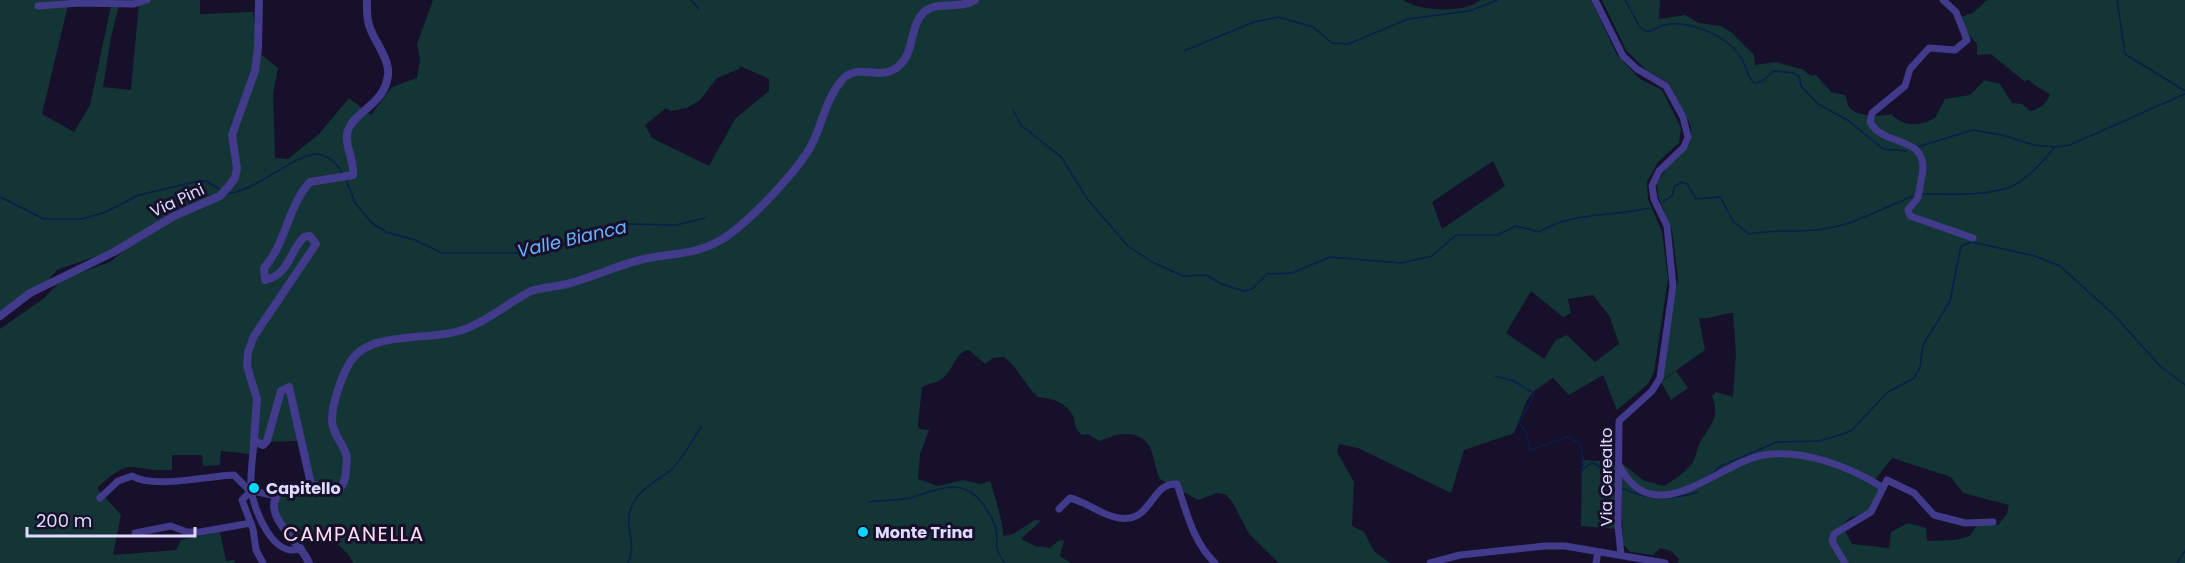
<svg xmlns="http://www.w3.org/2000/svg" width="2185" height="563" font-family="Poppins,sans-serif">
<style>
.green{fill:#133535;fill-rule:evenodd}
.lines{fill:none;stroke-linecap:round;stroke-linejoin:round}
.stream{stroke:#0a1e4b;stroke-width:1.5}
.minor{stroke:#423a8b;stroke-width:7}
.tertiary{stroke:#423a8b;stroke-width:8}
.poi-dot{fill:#06d9ff;stroke:#16102b;stroke-width:2}
.labels{text-anchor:middle;stroke-width:6;stroke-linejoin:round;paint-order:stroke}
.street-label{font-size:16px;fill:#e0daff;stroke:#16102b}
.poi-label{font-size:16px;font-weight:bold;fill:#e0daff;stroke:#16102b;text-anchor:start}
.water-label{font-size:18px;font-style:italic;fill:#68b1ff;stroke:#16102b}
.quarter-label{font-size:20px;letter-spacing:1.5px;fill:#ffdcf1;stroke:#16102b}
</style>
<rect width="100%" height="100%" fill="#16102b"/>
<g class="green">
<path d="M 0,0 L 200,0 L 200,14 L 253,12 L 258,52 L 278,68 L 273,94 L 275,158 L 288,159 L 319,134 L 349,98 L 371,115 L 392,87 L 417,78 L 420,59 L 417,44 L 433,0 L 1403,0 C 1418,11 1466,14 1480,0 L 1591,0 L 1617,55 L 1640,79 L 1662,90 L 1681,128 L 1679,143 L 1658,162 L 1647,182 L 1648,199 L 1662,232 L 1668,279 L 1654,372 L 1648,384 L 1617,410 L 1603,375 L 1569,395 L 1553,378 L 1534,391 L 1527,400 L 1514,433 L 1464,450 L 1451,493 L 1358,448 L 1339,444 L 1337,452 L 1354,482 L 1352,526 L 1364,532 L 1374,551 L 1390,563 L 1279,563 L 1249,534 L 1233,503 L 1225,494 L 1217,493 L 1198,500 L 1160,479 C 1155,469 1155,456 1149,446 C 1138,428 1116,434 1100,441 L 1087,434 L 1082,435 C 1072,426 1077,422 1072,414 C 1063,400 1051,399 1038,397 C 1024,384 1019,369 1004,357 L 993,358 L 985,364 L 969,350 C 957,351 954,366 947,374 C 937,385 933,381 922,387 L 918,424 L 919,429 L 929,430 L 920,454 L 918,479 L 938,486 L 963,480 L 980,484 L 990,481 C 993,489 1005,530 1003,536 L 1013,534 L 1035,520 L 1041,521 L 1021,539 L 1035,546 L 1050,548 L 1058,541 L 1064,540 L 1060,556 L 1071,563 L 353,563 C 349,553 340,545 330,540 C 323,536 314,543 306,541 C 289,535 272,514 281,496 L 313,486 L 301,441 L 252,442 L 250,454 L 221,451 L 220,465 L 203,466 L 202,455 L 172,455 L 172,470 C 128,472 134,454 97,488 L 121,515 L 113,555 L 176,550 L 181,540 L 220,532 L 226,561 L 234,560 L 235,563 L 0,563 L 0,329 L 43,299 L 63,279 L 110,262 L 162,220 L 105,253 L 57,270 L 42,287 L 0,315 ZM 139,2 L 131,90 L 103,87 L 111,37 L 119,5 ZM 68,5 L 111,6 L 90,105 L 74,132 L 42,114 ZM 740,66 L 769,79 L 769,91 L 735,119 L 709,166 L 652,138 L 645,125 L 666,108 L 671,111 L 687,108 L 700,100 L 717,78 L 739,69 ZM 1493,161 L 1505,186 L 1442,229 L 1432,202 ZM 1531,291 L 1563,317 L 1571,313 L 1568,299 L 1593,295 L 1610,317 L 1619,344 L 1595,362 L 1567,335 L 1556,340 L 1544,359 L 1506,333 Z"/>
<path d="M 1602,0 L 1660,0 L 1659,19 L 1685,15 L 1699,23 L 1721,26 L 1731,32 L 1754,55 L 1755,65 L 1775,62 L 1802,69 L 1811,76 L 1816,75 L 1831,92 L 1845,95 C 1847,99 1847,105 1850,108 C 1857,117 1882,117 1891,114 C 1905,127 1918,127 1935,118 L 1945,99 L 1970,95 L 1984,81 L 1980,79 L 2000,84 L 2012,103 L 2022,104 L 2030,111 C 2039,110 2047,103 2050,95 C 2044,89 2035,87 2029,80 L 2024,81 L 1991,54 L 1977,55 L 1977,44 L 1967,33 L 1960,17 L 1973,13 L 1987,0 L 2185,0 L 2185,563 L 1678,563 L 1679,559 L 1671,551 L 1660,548 L 1653,555 L 1630,552 L 1623,544 L 1620,462 L 1643,480 L 1663,486 C 1672,482 1687,471 1693,462 C 1697,455 1697,446 1702,439 C 1712,424 1720,415 1712,396 L 1716,392 L 1733,397 L 1736,354 L 1733,313 C 1721,313 1711,320 1699,318 L 1705,350 L 1661,381 L 1678,279 L 1672,230 L 1658,196 L 1657,183 L 1666,169 L 1687,148 L 1691,141 L 1691,126 L 1669,83 L 1646,70 L 1626,50 ZM 1892,458 L 1951,477 L 1963,493 L 2009,505 L 2007,514 L 1998,525 L 1977,525 L 1970,536 L 1955,540 L 1927,541 L 1926,528 L 1908,523 L 1891,532 L 1889,548 L 1852,544 L 1842,525 L 1851,517 L 1873,514 L 1883,486 L 1874,481 Z"/>
<polygon points="1676,371 1688,388 1671,400 1661,382"/>
<polygon points="1582,460 1615,462 1616,529 1581,526"/>
</g>
<g class="lines">
<g class="stream">
<polyline points="691,0 699,9"/>
<path d="M 1625,0 L 1640,27 L 1647,32 C 1654,30 1659,26 1665,25 C 1689,19 1729,37 1741,58 C 1747,66 1746,76 1754,83 L 1761,82 L 1774,71 L 1793,73 L 1799,76 L 1801,86 L 1818,104 L 1849,121 L 1883,149 L 1906,151"/>
<polyline points="2117,0 2125,54 2185,91"/>
<polyline points="1184,51 1254,22 1278,17 1313,27 1332,43 1348,44 1408,19 1469,11 1498,0"/>
<path d="M 1013,110 L 1021,125 L 1061,157 L 1088,200 L 1128,246 L 1152,262 L 1183,276 L 1206,275 L 1221,284 L 1244,291 L 1252,289 L 1267,274 L 1292,273 L 1330,257 L 1401,263 L 1432,256 L 1456,235 L 1497,235 L 1516,226 L 1539,232 C 1573,211 1612,217 1649,208"/>
<polyline points="1917,147 1973,130 2002,135 2034,145 2055,147 2070,145 2185,94"/>
<polyline points="346,179 355,203 372,223 386,232 415,240 442,253 526,253 562,245 629,224 676,225 705,218"/>
<path d="M 225,194 C 255,192 294,155 316,154 C 328,154 336,163 342,172"/>
<path d="M 1922,194 C 1948,194 1996,197 2018,183 C 2033,173 2044,160 2055,147"/>
<polyline points="0,197 44,219 82,219 106,212 139,195 199,181 206,181 222,191"/>
<path d="M 1663,202 L 1672,196 L 1675,186 L 1682,182 L 1687,184 L 1696,199 L 1720,197 L 1733,221 L 1749,234 C 1774,229 1798,233 1823,229 C 1855,225 1884,207 1914,196"/>
<polyline points="1495,376 1514,381 1533,393 1534,396 1519,422 1526,432 1530,450 1567,437 1580,443 1584,462 1581,471 1592,462 1614,476"/>
<polyline points="1709,476 1721,466 1777,442 1819,441 1843,434 1852,430 1888,392 1914,378 1920,367 1923,345 1950,301 1961,246 1972,242 2035,256 2060,266 2115,316 2160,366 2185,385"/>
<path d="M 1622,488 C 1647,500 1671,501 1698,492"/>
<path d="M 869,502 C 883,500 901,501 914,497 C 956,481 975,481 995,525 C 1001,539 990,545 1005,563"/>
<path d="M 628,563 C 638,542 623,528 631,508 C 638,489 656,482 671,470 C 682,460 692,440 701,427"/>
<polyline points="2177,563 2185,551"/>
</g>
<g class="minor">
<polyline points="1595,0 1623,56 1637,69 1666,86 1683,117 1688,137 1684,147 1659,171 1652,186 1654,199 1667,226 1673,286 1660,378 1652,391 1619,421 1618,525 1621,555"/>
<path d="M 1943,0 L 1956,12 L 1967,40 L 1955,50 L 1929,48 L 1910,69 L 1905,86 L 1872,113 L 1870,122 C 1884,148 1930,134 1922,176 C 1920,183 1920,193 1917,199 C 1915,203 1910,206 1908,210 L 1910,216 L 1973,238"/>
<polyline points="38,6 79,3 134,4 147,0"/>
<path d="M 254,441 C 253,457 250,473 251,488 C 253,509 274,561 301,548"/>
<path d="M 1619,465 C 1654,535 1719,462 1764,455 C 1804,449 1848,466 1882,487"/>
<polyline points="251,491 242,500 253,529 256,550 263,563"/>
<path d="M 100,498 L 118,481 L 132,476 C 154,489 207,476 234,475 L 249,490 L 276,496"/>
<path d="M 1059,509 L 1070,498 C 1087,502 1102,516 1119,518 C 1153,523 1150,482 1177,484 C 1187,513 1193,542 1215,563"/>
<polyline points="135,533 171,526 187,532 200,532 251,523"/>
<polyline points="1430,563 1460,555 1545,546 1565,546 1665,563"/>
<polyline points="1596,563 1598,552"/>
<polyline points="1845,563 1832,541 1834,534 1871,512 1887,480 1914,493 1934,515 1965,523 1993,522"/>
</g>
<g class="tertiary">
<path d="M 367,0 C 367,9 366,18 370,28 C 375,42 390,60 388,75 C 385,104 356,110 348,130 C 343,143 355,161 353,175 L 310,182 C 287,207 287,242 264,268 L 265,280 C 289,275 289,252 304,237 L 310,236 L 316,244 L 254,336 L 248,352 L 247,366 L 257,399 L 254,441 L 263,445 L 267,441 L 281,391 L 289,387 L 311,484 C 329,492 343,498 346,472 C 346,465 348,460 346,454 C 342,442 332,433 332,420 C 332,404 341,378 349,364 C 367,330 428,341 459,331 C 485,323 508,303 531,291 C 543,287 554,287 567,284 C 595,277 621,263 649,258 C 675,253 696,254 719,241 C 746,226 800,169 813,142 C 823,121 826,99 842,80 C 857,63 876,79 893,70 C 917,57 907,29 924,12 C 938,0 959,10 975,0"/>
<polyline points="0,316 30,293 114,252 174,216 220,196 229,186 235,178 237,168 232,135 255,71 258,48 259,0"/>
<path d="M 309,563 C 302,543 260,516 279,493 L 311,484"/>
</g>
</g>
<g class="poi-dot">
<circle cx="254" cy="488" r="6"/>
<circle cx="863" cy="532" r="6"/>
</g>
<g class="labels">
<g class="street-label">
<text transform="translate(177 200) rotate(-25)" y="6">Via Pini</text>
<text transform="translate(1606 477) rotate(-90)" y="6">Via Cerealto</text>
</g>
<g class="poi-label">
<text x="266" y="494">Capitello</text>
<text x="875" y="538">Monte Trina</text>
</g>
<g class="water-label">
<text transform="translate(572 239) rotate(-13)" y="6">Valle Bianca</text>
</g>
<g class="quarter-label">
<text x="354" y="541">CAMPANELLA</text>
</g>
</g>
<path d="M27 527v9h168v-9" fill="none" stroke="#e0daff" stroke-width="3"/>
<text x="36" y="527" font-size="18" fill="#e0daff" stroke="#16102b" stroke-width="4.5" paint-order="stroke">200 m</text>
</svg>
